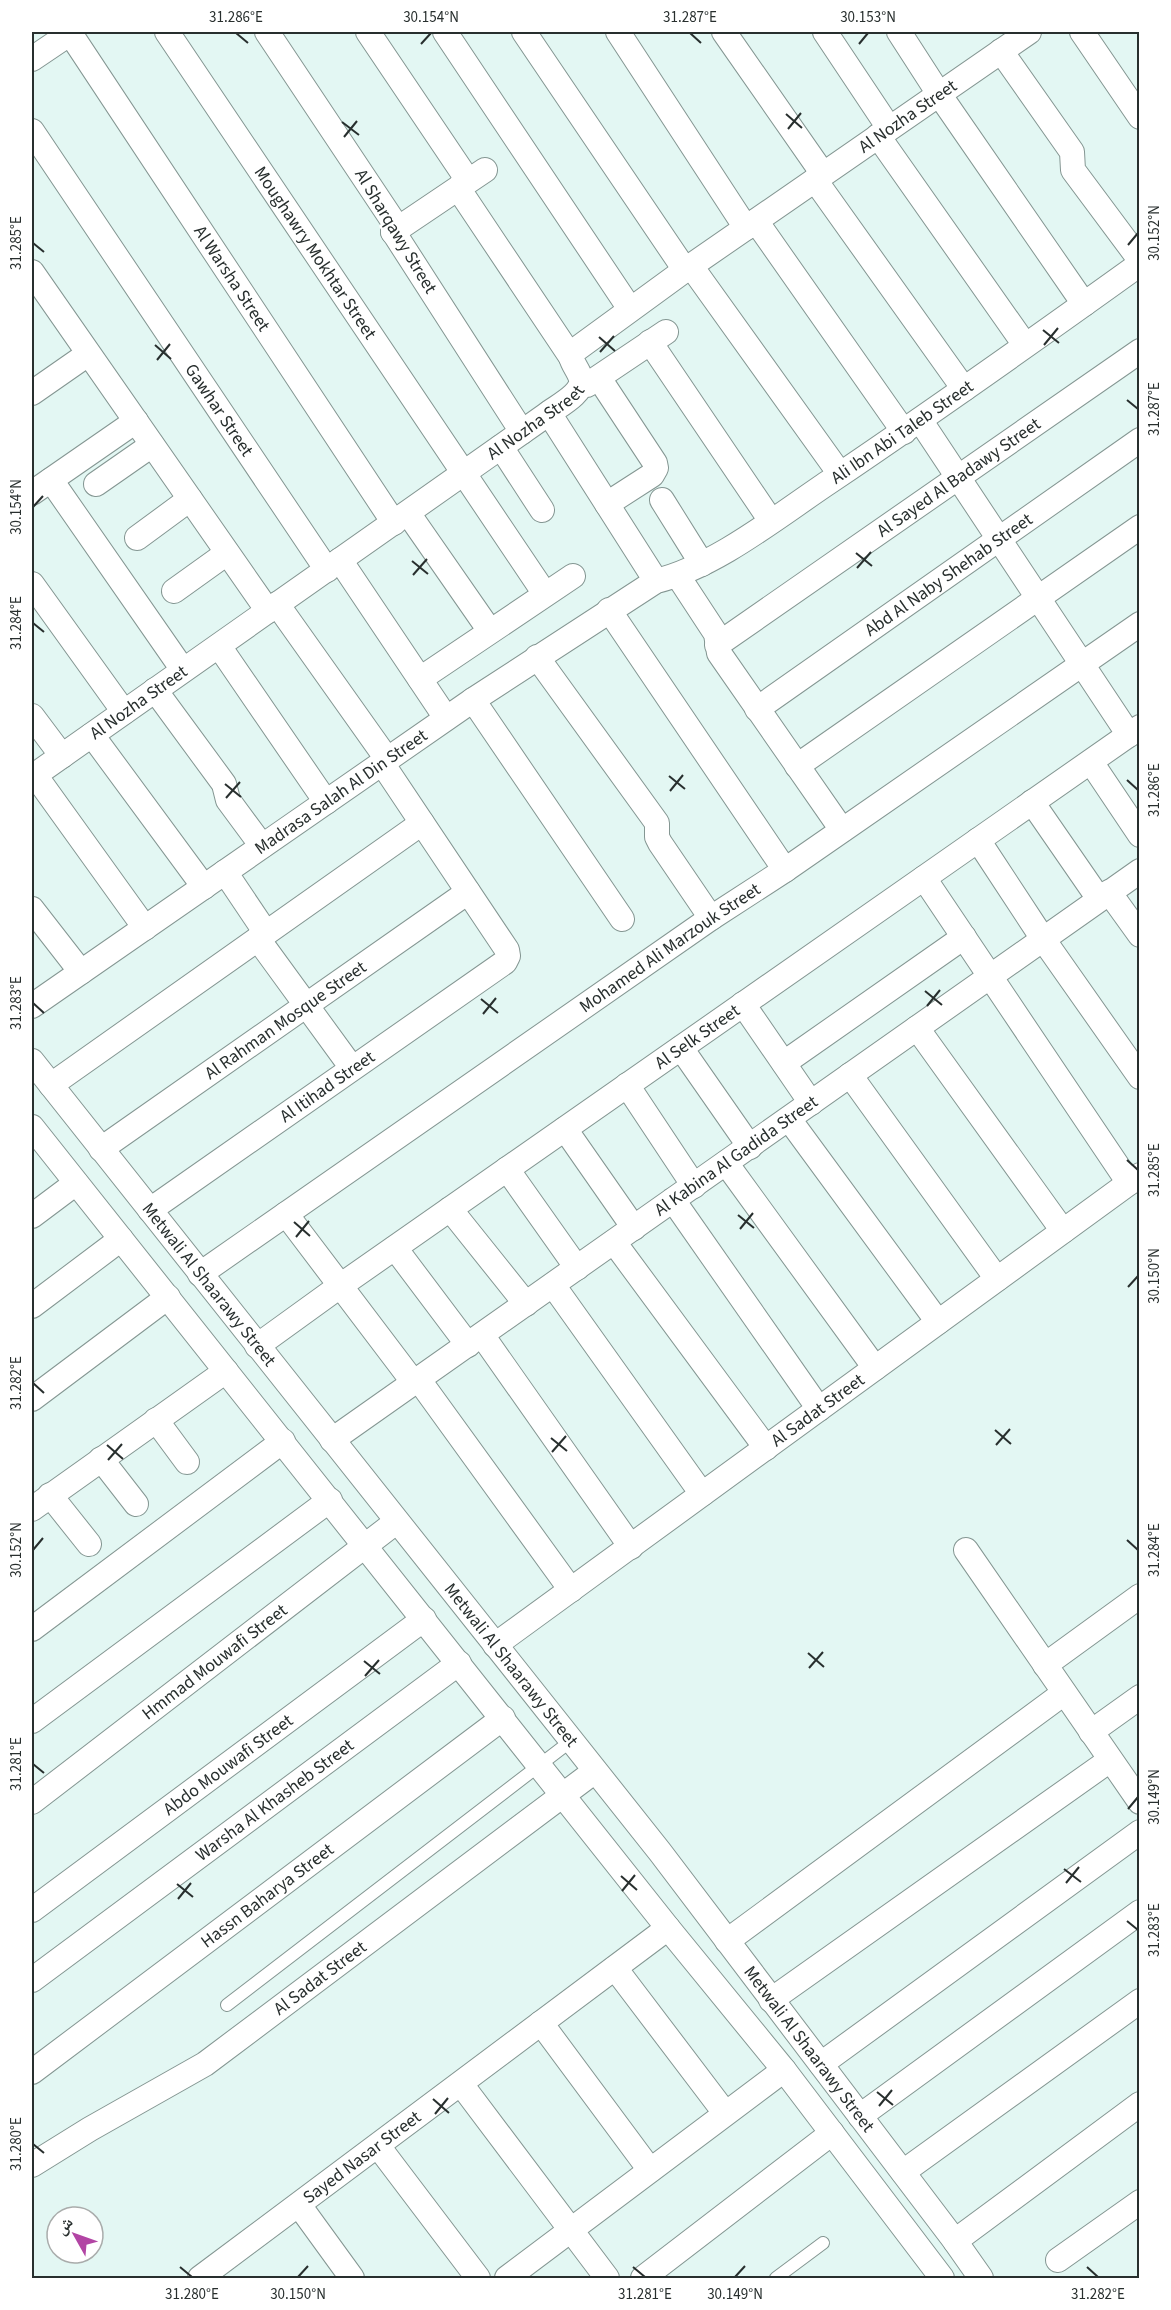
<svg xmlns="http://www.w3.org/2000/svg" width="1171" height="2310" font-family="'Source Sans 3','Noto Naskh Arabic',sans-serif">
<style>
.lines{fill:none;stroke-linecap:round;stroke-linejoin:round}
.service-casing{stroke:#849692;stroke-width:14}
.minor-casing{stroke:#849692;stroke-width:26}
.service{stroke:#fff;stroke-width:12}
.minor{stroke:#fff;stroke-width:24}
.ticks{fill:none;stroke:#282f2e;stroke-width:2}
.labels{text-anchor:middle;stroke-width:5;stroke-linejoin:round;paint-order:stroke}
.street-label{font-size:18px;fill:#282f2e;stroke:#fff}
.neatline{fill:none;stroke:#282f2e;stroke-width:2}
.ticks-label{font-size:15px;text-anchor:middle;fill:#282f2e}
</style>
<rect width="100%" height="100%" fill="#e3f7f3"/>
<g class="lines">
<defs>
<g id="service">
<polyline points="227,2005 571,1741"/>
<polyline points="776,2278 823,2243"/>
</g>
<g id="minor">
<path id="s1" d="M 167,32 L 545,594"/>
<polyline points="267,32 393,221 393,232 396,236 522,432"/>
<polyline points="368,32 465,176 461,186 462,194 571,357"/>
<polyline points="445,32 630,309"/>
<polyline points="524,32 685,270"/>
<polyline points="618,32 746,228"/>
<polyline points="724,32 823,174"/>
<polyline points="825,32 889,128"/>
<polyline points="899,32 939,94 1084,304"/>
<polyline points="1082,32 1140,117"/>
<path id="s2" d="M 70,33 L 394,523"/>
<polyline points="1001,51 1072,152 1073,170 1140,260"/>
<polyline points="32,59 72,32"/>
<path id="s3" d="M 32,131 L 327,570"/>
<polyline points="878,136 1025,345"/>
<polyline points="815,180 964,389"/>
<polyline points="756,221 904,432"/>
<polyline points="393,232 485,170"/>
<polyline points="691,266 840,474"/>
<polyline points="32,272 268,611"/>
<polyline points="650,342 771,521"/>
<polyline points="599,378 655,463 656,468 652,475 607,504"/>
<polyline points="587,385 666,332"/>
<polyline points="32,393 88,354"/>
<polyline points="549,413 656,581"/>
<polyline points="920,420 1129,735"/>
<polyline points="501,447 542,510"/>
<polyline points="51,480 183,670"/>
<polyline points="96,484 152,445"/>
<polyline points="32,493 136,421"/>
<polyline points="662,500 702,564"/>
<polyline points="408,513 490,631"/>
<polyline points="137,538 190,499"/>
<polyline points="340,560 446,718"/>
<polyline points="678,576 716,634 719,653 842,830"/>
<polyline points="32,584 124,712"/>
<polyline points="174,591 227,553"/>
<polyline points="277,604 387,759"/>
<polyline points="609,610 785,870"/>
<path id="s4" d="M 717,645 L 1140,351"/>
<polyline points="219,646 326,802"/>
<polyline points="537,657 657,823 657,837 660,843 711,918"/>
<polyline points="420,679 573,576"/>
<polyline points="155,690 224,784 228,800 262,846"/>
<polyline points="473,700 622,919"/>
<path id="s5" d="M 757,709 L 1140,440"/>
<polyline points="32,716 62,756"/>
<polyline points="92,735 204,887"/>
<polyline points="1091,762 1140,835"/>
<polyline points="797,766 1140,527"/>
<polyline points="35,775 145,928"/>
<path id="s6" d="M 32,777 L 549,413 C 558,406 584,393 581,379 C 579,371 573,365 571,357 L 574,351 L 685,270 L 1029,32"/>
<polyline points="1032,802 1099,899"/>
<polyline points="978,840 1043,939 1140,1077"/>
<polyline points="225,872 266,933"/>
<polyline points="924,878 1129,1183"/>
<polyline points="1109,892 1140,935"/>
<polyline points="32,909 81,972"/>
<polyline points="258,939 352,1068"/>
<polyline points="743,1004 811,1103"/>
<path id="s7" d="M 32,1006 L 473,700 L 656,581 C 715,567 778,516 829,482 C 934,411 1037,338 1140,264"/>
<polyline points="917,1028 1063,1231"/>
<polyline points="681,1048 750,1147"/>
<path id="s8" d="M 32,1061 L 660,1852 L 955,2241 L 981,2278"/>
<polyline points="784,1063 964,937"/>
<polyline points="850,1075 997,1279"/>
<polyline points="51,1085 422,823"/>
<polyline points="627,1085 694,1186"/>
<polyline points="789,1119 938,1322"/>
<polyline points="32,1127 668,1928 784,2070 942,2278"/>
<polyline points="565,1129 634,1228"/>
<path id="s9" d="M 101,1149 L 468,892"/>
<polyline points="726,1163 875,1368"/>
<polyline points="507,1169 577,1268"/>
<polyline points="673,1200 819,1409"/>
<polyline points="450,1209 526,1304"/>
<path id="s10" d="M 150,1210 L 505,962 L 508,956 L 507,950 L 382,763"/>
<polyline points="286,1214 414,1383"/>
<polyline points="32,1216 76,1183"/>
<polyline points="614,1242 766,1448"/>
<polyline points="395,1248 468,1345"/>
<path id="s11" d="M 200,1274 L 711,918 L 785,870 L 1140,624"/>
<polyline points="553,1285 702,1494"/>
<polyline points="32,1306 121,1239"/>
<polyline points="482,1335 631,1547"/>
<path id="s12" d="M 257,1346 L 340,1286 L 1140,727"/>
<polyline points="419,1380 571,1590"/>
<polyline points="32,1399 168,1297"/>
<polyline points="156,1420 187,1462"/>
<path id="s13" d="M 332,1440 L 1140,871"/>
<polyline points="101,1459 136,1504"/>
<polyline points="50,1495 89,1544"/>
<polyline points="32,1509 226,1371"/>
<polyline points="966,1550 1140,1802"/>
<polyline points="32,1629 283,1441"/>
<path id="s14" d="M 495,1645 L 1140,1175"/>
<polyline points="1045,1665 1140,1596"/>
<polyline points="32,1721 330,1500"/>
<polyline points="1091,1732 1140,1697"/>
<path id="s15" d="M 32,1802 L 396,1522"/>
<path id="s16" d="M 32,1910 L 424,1619"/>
<polyline points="727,1941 1064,1693"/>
<polyline points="615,1968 725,2113"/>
<path id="s17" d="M 32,1980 L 459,1663"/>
<polyline points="771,2000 1110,1760"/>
<polyline points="541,2023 650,2170"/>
<polyline points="821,2064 1140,1832"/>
<path id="s18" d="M 32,2072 L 503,1718"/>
<polyline points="461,2084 607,2278"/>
<polyline points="860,2116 1140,1912"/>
<polyline points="378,2146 478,2278"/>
<path id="s19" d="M 32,2165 L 90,2129 L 205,2064 L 595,1771"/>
<polyline points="903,2172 1140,2001"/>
<polyline points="299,2205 352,2278"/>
<polyline points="955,2241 1140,2104"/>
<polyline points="1058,2260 1140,2202"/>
<path id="s20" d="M 200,2278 L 668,1928"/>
<polyline points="507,2278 784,2070"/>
<polyline points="643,2278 832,2133"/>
</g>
</defs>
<use href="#service" class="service-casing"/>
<use href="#minor" class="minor-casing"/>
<use href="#service" class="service"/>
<use href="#minor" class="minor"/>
</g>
<path class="ticks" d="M 236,33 L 248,43M 690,33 L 701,43M 421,44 L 431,33M 859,44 L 868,33M 786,114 L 802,128M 342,122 L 359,135M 788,129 L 801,113M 344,137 L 357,121M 33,243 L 44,252M 1128,245 L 1138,233M 1043,330 L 1059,343M 599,337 L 615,351M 155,345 L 171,359M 1044,345 L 1058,328M 600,352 L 614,336M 157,360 L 170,344M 1127,400 L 1138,409M 33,507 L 43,496M 856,553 L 872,566M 412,561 L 428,574M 857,568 L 871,552M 413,575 L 427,559M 33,623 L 44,632M 669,776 L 685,789M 1127,780 L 1138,790M 225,784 L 241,797M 670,791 L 683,775M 226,798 L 240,782M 925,991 L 942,1005M 481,999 L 498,1013M 33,1003 L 44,1013M 927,1006 L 940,990M 483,1014 L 496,998M 1127,1160 L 1138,1170M 738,1215 L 754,1228M 294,1222 L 310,1236M 740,1229 L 753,1213M 296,1237 L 309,1221M 1128,1287 L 1138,1276M 33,1383 L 44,1393M 995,1430 L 1011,1444M 551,1438 L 567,1451M 107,1445 L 123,1459M 996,1445 L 1010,1429M 552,1452 L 566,1436M 108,1460 L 122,1444M 1127,1540 L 1138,1550M 33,1550 L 43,1538M 808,1653 L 824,1667M 364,1661 L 380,1674M 809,1668 L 823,1652M 365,1676 L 379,1660M 33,1764 L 44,1773M 1128,1809 L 1138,1797M 1064,1869 L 1081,1882M 621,1876 L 637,1890M 1066,1883 L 1079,1867M 177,1884 L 193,1897M 622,1891 L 635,1875M 178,1899 L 191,1883M 1127,1921 L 1138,1930M 877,2092 L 893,2105M 433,2099 L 449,2113M 879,2106 L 892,2090M 435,2114 L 448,2098M 33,2144 L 44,2153M 180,2267 L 192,2277M 633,2267 L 645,2277M 1087,2267 L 1098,2277M 298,2277 L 308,2266M 735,2277 L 745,2266"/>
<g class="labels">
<g class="street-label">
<text dy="6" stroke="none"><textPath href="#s6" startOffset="1120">Al Nozha Street</textPath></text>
<text transform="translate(396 231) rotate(59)" y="6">Al Sharqawy Street</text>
<text dy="6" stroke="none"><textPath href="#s1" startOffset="266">Moughawry Mokhtar Street</textPath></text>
<text dy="6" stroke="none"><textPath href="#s2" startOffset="294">Al Warsha Street</textPath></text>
<text dy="6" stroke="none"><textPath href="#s3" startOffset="336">Gawhar Street</textPath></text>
<text dy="6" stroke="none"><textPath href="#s6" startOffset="616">Al Nozha Street</textPath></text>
<text dy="6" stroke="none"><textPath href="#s7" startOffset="1044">Ali Ibn Abi Taleb Street</textPath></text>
<text dy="6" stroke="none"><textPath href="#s4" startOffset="294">Al Sayed Al Badawy Street</textPath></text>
<text dy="6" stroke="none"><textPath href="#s5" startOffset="234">Abd Al Naby Shehab Street</textPath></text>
<text dy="6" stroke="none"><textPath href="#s6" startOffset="130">Al Nozha Street</textPath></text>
<text dy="6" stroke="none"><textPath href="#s7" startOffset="376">Madrasa Salah Al Din Street</textPath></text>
<text dy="6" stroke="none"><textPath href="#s11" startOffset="572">Mohamed Ali Marzouk Street</textPath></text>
<text dy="6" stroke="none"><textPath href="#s9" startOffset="225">Al Rahman Mosque Street</textPath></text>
<text dy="6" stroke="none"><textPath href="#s12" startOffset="538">Al Selk Street</textPath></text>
<text dy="6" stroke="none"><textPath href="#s10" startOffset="216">Al Itihad Street</textPath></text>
<text dy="6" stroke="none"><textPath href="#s13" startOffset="494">Al Kabina Al Gadida Street</textPath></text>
<text dy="6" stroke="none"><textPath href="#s8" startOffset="285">Metwali Al Shaarawy Street</textPath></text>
<text dy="6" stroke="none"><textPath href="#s14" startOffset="399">Al Sadat Street</textPath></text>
<text dy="6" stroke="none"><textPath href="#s15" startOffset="230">Hmmad Mouwafi Street</textPath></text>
<text dy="6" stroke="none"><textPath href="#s8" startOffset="771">Metwali Al Shaarawy Street</textPath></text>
<text dy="6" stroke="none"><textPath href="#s16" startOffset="244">Abdo Mouwafi Street</textPath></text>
<text dy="6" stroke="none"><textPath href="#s17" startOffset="302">Warsha Al Khasheb Street</textPath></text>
<text dy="6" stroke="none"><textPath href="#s18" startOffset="294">Hassn Baharya Street</textPath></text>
<text dy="6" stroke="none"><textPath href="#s19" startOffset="344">Al Sadat Street</textPath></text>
<text dy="6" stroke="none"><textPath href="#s8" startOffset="1257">Metwali Al Shaarawy Street</textPath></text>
<text dy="6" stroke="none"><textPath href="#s20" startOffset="202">Sayed Nasar Street</textPath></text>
</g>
</g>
<rect width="1171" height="2310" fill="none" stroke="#ffffff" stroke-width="66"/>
<g transform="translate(75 2235) rotate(310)"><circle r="28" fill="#ffffff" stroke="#a9acab" stroke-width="1.5"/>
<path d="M0-4.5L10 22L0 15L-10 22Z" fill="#b245a4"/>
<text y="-9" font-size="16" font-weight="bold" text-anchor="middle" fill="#282f2e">ش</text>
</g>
<rect x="33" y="33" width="1105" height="2244" class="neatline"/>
<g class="ticks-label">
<text x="236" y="22">31.286°E</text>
<text x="431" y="22">30.154°N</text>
<text x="690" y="22">31.287°E</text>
<text x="868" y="22">30.153°N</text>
<text transform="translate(1154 233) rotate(-90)" y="5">30.152°N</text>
<text transform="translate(16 243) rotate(-90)" y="5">31.285°E</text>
<text transform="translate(1154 409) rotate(-90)" y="5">31.287°E</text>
<text transform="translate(16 507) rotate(-90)" y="5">30.154°N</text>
<text transform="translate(16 623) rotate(-90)" y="5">31.284°E</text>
<text transform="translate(1154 790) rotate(-90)" y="5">31.286°E</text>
<text transform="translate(16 1003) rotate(-90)" y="5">31.283°E</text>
<text transform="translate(1154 1170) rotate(-90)" y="5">31.285°E</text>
<text transform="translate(1154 1276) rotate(-90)" y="5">30.150°N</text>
<text transform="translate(16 1383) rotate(-90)" y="5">31.282°E</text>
<text transform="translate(16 1550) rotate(-90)" y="5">30.152°N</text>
<text transform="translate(1154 1550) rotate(-90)" y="5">31.284°E</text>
<text transform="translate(16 1764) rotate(-90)" y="5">31.281°E</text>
<text transform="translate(1154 1797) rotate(-90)" y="5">30.149°N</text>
<text transform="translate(1154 1930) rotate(-90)" y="5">31.283°E</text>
<text transform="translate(16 2144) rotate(-90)" y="5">31.280°E</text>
<text x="192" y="2299">31.280°E</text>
<text x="298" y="2299">30.150°N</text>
<text x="645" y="2299">31.281°E</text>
<text x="735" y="2299">30.149°N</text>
<text x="1098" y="2299">31.282°E</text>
</g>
</svg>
